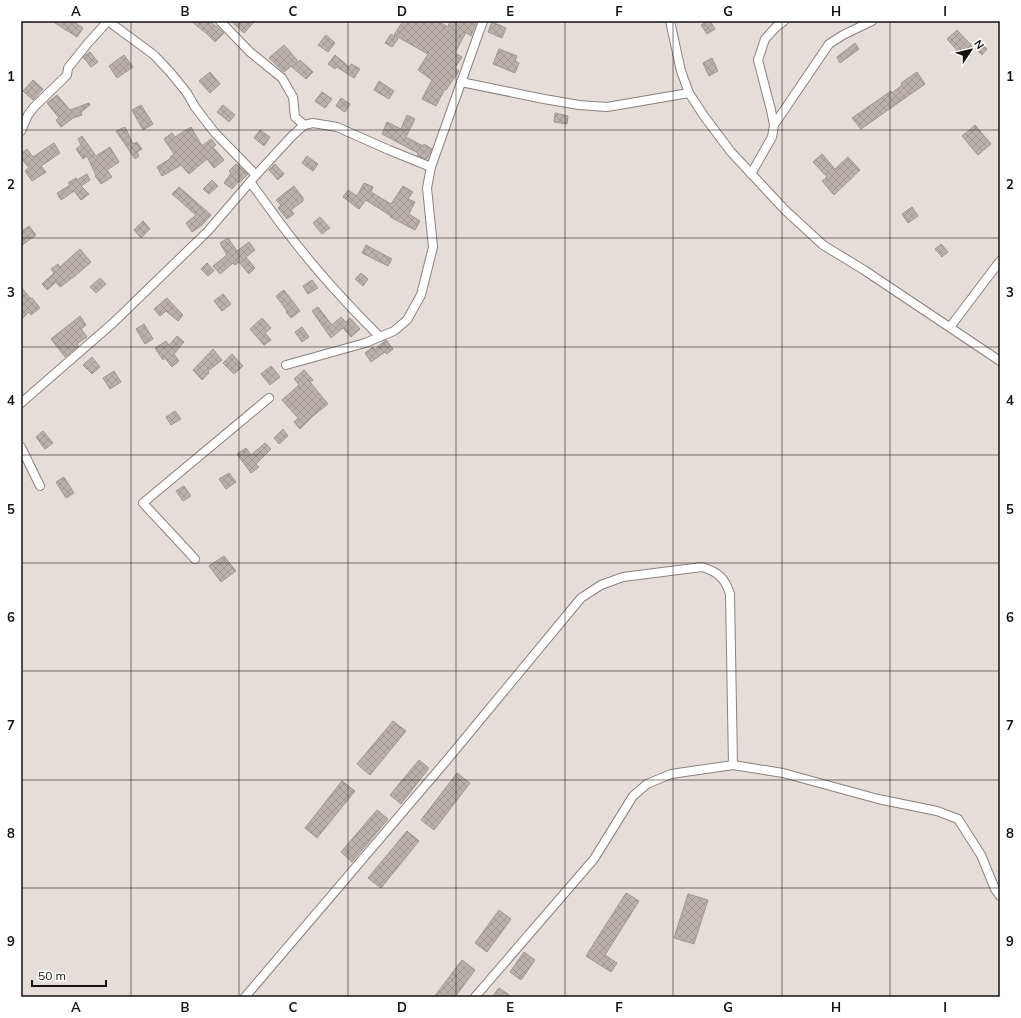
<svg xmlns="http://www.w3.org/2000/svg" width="1021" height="1018" font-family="Mulish,sans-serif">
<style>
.building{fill:url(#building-cross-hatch);stroke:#9e9692}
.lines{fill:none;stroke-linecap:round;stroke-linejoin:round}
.street-casing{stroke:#8a827e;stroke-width:10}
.street{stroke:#fff;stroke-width:8}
.grid{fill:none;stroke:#141110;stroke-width:1;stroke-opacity:0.55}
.neatline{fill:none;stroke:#141110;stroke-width:1.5}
.grid-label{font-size:13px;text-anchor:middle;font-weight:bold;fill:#141110}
</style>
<defs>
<pattern id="building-cross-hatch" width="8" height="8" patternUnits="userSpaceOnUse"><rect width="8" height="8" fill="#bab1ad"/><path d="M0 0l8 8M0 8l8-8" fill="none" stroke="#9f9794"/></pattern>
</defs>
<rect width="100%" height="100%" fill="#e5ddd9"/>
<g class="building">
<polygon points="52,21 73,21 83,28 77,37"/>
<polygon points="191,21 210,21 224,33 215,42 206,33"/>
<polygon points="231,21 255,21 244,33"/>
<polygon points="403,21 438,21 448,27 450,21 473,21 476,23 471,36 465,32 465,34 455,53 462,57 455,68 459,71 446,90 445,89 436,106 422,99 432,80 418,70 428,54 394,35"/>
<polygon points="708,21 710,21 715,29 707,34 701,25"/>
<polygon points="492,22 506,28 502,38 488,32"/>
<polygon points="957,30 972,46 961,55 947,39"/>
<polygon points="391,34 398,39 392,47 385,43"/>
<polygon points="326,35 335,43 328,52 318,45"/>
<polygon points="979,41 987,49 982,55 974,47"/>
<polygon points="855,43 859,49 840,63 837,57"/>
<polygon points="284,45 299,62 300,60 313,72 306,79 291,66 284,72 269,58"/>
<polygon points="499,49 517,56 515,61 519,63 515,73 493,64"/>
<polygon points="90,52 98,62 91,67 83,57"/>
<polygon points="124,55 133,67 117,78 109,66"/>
<polygon points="335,55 349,67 351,64 360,69 354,78 337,67 335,69 328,64"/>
<polygon points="712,58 718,71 709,76 703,63"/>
<polygon points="210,72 220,84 210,93 199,81"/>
<polygon points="917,72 925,84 861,129 852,118 891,91 892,93 902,85 901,83"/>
<polygon points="33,80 43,89 33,100 23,91"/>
<polygon points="379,81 394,91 389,99 374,90"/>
<polygon points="322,92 332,99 325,108 315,101"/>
<polygon points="57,95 70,110 89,103 90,105 81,112 82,115 73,118 61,127 56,120 59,118 47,103"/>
<polygon points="341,98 350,104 345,112 336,106"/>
<polygon points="141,105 153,124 143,130 132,110"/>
<polygon points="223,105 235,115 229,122 217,112"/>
<polygon points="555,113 568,116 567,124 554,122"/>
<polygon points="407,115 415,119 406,137 423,146 424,144 432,149 427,159 417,156 418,153 382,134 387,122 401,129"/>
<polygon points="975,125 991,144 978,155 962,136"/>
<polygon points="125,127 133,144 137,142 142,149 137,152 139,156 135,159 116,131"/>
<polygon points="191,127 202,146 211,139 216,145 213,147 224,160 214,168 207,159 189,174 181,165 162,176 157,167 171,158 170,157 174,154 164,139 172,133 175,137"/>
<polygon points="260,130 270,137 264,146 254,138"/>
<polygon points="82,136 96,156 110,147 119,162 107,170 112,177 101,184 95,176 96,175 87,156 83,159 76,149 81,145 78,139"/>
<polygon points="54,143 60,153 41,166 46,172 32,181 25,171 29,168 21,158 21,154 27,149 33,157"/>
<polygon points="822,154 835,169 848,157 860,170 834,195 822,181 827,177 813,162"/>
<polygon points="307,156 318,164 313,171 302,163"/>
<polygon points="236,164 248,174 240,182 239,181 232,189 224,183 231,173 229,171"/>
<polygon points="275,164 284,174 278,180 269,170"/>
<polygon points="87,174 90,180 81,186 89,194 81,200 74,191 61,200 57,193 70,185 68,183 76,178 77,180"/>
<polygon points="212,180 218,186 209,194 203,189"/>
<polygon points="364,183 373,187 371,192 391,204 403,186 413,192 408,199 415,202 409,214 420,221 415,230 390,217 391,216 366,200 359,209 343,197 348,190 357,196"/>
<polygon points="294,186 303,198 303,201 291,210 294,214 287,219 278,208 281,205 276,200"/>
<polygon points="179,187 211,215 202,225 192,232 186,223 196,215 172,194"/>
<polygon points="912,207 918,216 908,223 902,214"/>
<polygon points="320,217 330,228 322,234 313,223"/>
<polygon points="143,221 150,229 141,238 134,230"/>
<polygon points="29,226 36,235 21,246 21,232"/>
<polygon points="228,238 237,251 249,242 255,250 246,257 255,268 249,274 239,262 235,265 233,263 220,274 213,266 227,255 220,243"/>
<polygon points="941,244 948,252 942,257 935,249"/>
<polygon points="366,245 392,259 388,266 362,253"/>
<polygon points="80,249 91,262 75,276 60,287 56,282 47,290 42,284 54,273 51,269 58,264 60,267"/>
<polygon points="207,263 214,271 208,276 201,269"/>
<polygon points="361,273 368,279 363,286 355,279"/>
<polygon points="100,278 106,284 96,293 90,287"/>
<polygon points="312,280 318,288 308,294 303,286"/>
<polygon points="21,287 31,299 32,298 40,308 31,315 29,312 21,320"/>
<polygon points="284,290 300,311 291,318 286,312 287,311 276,296"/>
<polygon points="223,294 231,304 222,311 214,301"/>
<polygon points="167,298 183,315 178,321 166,311 160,316 154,309"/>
<polygon points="318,307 332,325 341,317 346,322 350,318 360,329 351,337 343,328 331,338 312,311"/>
<polygon points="80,316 86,325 81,329 87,337 77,344 78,346 65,357 51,339"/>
<polygon points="262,318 271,328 265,333 271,340 264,345 250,329"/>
<polygon points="144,324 153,339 145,344 136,329"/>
<polygon points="302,327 309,337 302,342 295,332"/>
<polygon points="177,336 184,342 174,354 179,361 172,367 165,358 163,360 155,348 166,341 169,345"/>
<polygon points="386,340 393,349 387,354 385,352 371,362 365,353 373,347 374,350"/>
<polygon points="213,349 222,360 208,371 209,373 202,380 193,370"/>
<polygon points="232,354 243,366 234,374 223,363"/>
<polygon points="92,357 100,367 92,374 83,365"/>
<polygon points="271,366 280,377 270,385 261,374"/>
<polygon points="304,370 313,380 310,382 328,404 313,416 300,429 294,422 298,418 282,400 299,385 294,379"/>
<polygon points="114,371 121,382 110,389 103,378"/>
<polygon points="175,411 181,419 171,425 166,417"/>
<polygon points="283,429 288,436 279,444 274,438"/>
<polygon points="43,431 53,443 45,449 36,437"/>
<polygon points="265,443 271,449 256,464 259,467 251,473 237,454 246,448 251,455"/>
<polygon points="229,473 236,482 226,489 219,479"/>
<polygon points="64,477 74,493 66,498 56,482"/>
<polygon points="184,486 191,496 183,501 176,491"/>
<polygon points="224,556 236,571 221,582 209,566"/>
<polygon points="393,721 406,731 370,775 357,764"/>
<polygon points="419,760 429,768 401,804 390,795"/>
<polygon points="457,773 470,783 434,830 421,820"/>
<polygon points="342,781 355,791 317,838 305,828"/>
<polygon points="377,810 388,819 352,862 341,852"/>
<polygon points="407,831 419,841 381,888 368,878"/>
<polygon points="626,893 639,901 605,955 617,963 611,972 586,956"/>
<polygon points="688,894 708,900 694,944 674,938"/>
<polygon points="499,910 511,919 487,952 475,943"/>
<polygon points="524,952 535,960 521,980 510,972"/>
<polygon points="462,960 475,970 455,997 434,997"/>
<polygon points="499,988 512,997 492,997"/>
</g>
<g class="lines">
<defs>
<g id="street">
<polyline points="108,21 154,55 170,72 187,93 195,107 215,133 256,175"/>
<polyline points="220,21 250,52 282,78 293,97 295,117 304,125"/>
<polyline points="670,21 681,71 689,93 704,116 731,152 785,210 823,245 864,270 1000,361"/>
<polyline points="461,82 544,99 579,105 607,107 689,93"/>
<polyline points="774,125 829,44 843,35 872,21"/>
<polyline points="21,131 28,115 34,107 62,80 67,75 68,68 88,43 108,21"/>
<polyline points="751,174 772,137 774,125 771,110 758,60 765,39 776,27 784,21"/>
<path d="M 250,182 C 265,201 278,222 294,241 C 320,275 350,307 380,337"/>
<polyline points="950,327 1000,261"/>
<polyline points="286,365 365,343 394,331 407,320 421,295 433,247 427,188 431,167 483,21"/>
<polyline points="21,403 113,323 208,231 256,175 292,136 304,125 313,123 337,127 389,150 431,167"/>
<polyline points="21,447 40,486"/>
<polyline points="195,559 143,503 269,398"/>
<path d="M 245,997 L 447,760 L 581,598 L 601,585 L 623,577 L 702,567 C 718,572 725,578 730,594 L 733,765"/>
<polyline points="475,997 594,859 633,796 647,784 671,774 733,765 783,773 878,799 937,811 958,819 981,855 995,889 1000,896"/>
</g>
</defs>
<use href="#street" class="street-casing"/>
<use href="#street" class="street"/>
</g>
<path class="grid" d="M 131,21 L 131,997M 239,21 L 239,997M 348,21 L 348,997M 456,21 L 456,997M 565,21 L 565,997M 673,21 L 673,997M 782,21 L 782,997M 890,21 L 890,997M 21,130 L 1000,130M 21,238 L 1000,238M 21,347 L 1000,347M 21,455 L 1000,455M 21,563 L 1000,563M 21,671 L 1000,671M 21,780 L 1000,780M 21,888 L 1000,888"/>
<rect width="1021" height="1018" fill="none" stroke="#ffffff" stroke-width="44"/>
<g transform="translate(971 50) rotate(55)" stroke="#ffffff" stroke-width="3" paint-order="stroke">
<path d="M0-3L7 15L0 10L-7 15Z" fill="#141110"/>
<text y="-6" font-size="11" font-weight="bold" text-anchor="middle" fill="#141110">N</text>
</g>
<path d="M32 980v6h74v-6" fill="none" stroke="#141110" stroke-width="2"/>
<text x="38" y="980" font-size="12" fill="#141110" stroke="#ffffff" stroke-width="3" paint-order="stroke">50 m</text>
<rect x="22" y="22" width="977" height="974" class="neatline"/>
<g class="grid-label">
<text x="76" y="16">A</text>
<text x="185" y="16">B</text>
<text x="293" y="16">C</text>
<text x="402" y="16">D</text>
<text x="510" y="16">E</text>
<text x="619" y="16">F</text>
<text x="728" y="16">G</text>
<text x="836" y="16">H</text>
<text x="945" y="16">I</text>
<text x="11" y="81">1</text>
<text x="1010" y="81">1</text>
<text x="11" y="189">2</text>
<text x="1010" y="189">2</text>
<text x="11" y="297">3</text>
<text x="1010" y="297">3</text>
<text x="11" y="405">4</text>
<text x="1010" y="405">4</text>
<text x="11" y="514">5</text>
<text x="1010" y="514">5</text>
<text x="11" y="622">6</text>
<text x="1010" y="622">6</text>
<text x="11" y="730">7</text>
<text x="1010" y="730">7</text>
<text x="11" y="838">8</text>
<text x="1010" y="838">8</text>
<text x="11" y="946">9</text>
<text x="1010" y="946">9</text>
<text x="76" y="1012">A</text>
<text x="185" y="1012">B</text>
<text x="293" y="1012">C</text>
<text x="402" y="1012">D</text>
<text x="510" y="1012">E</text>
<text x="619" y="1012">F</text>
<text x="728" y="1012">G</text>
<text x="836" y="1012">H</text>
<text x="945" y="1012">I</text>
</g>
</svg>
